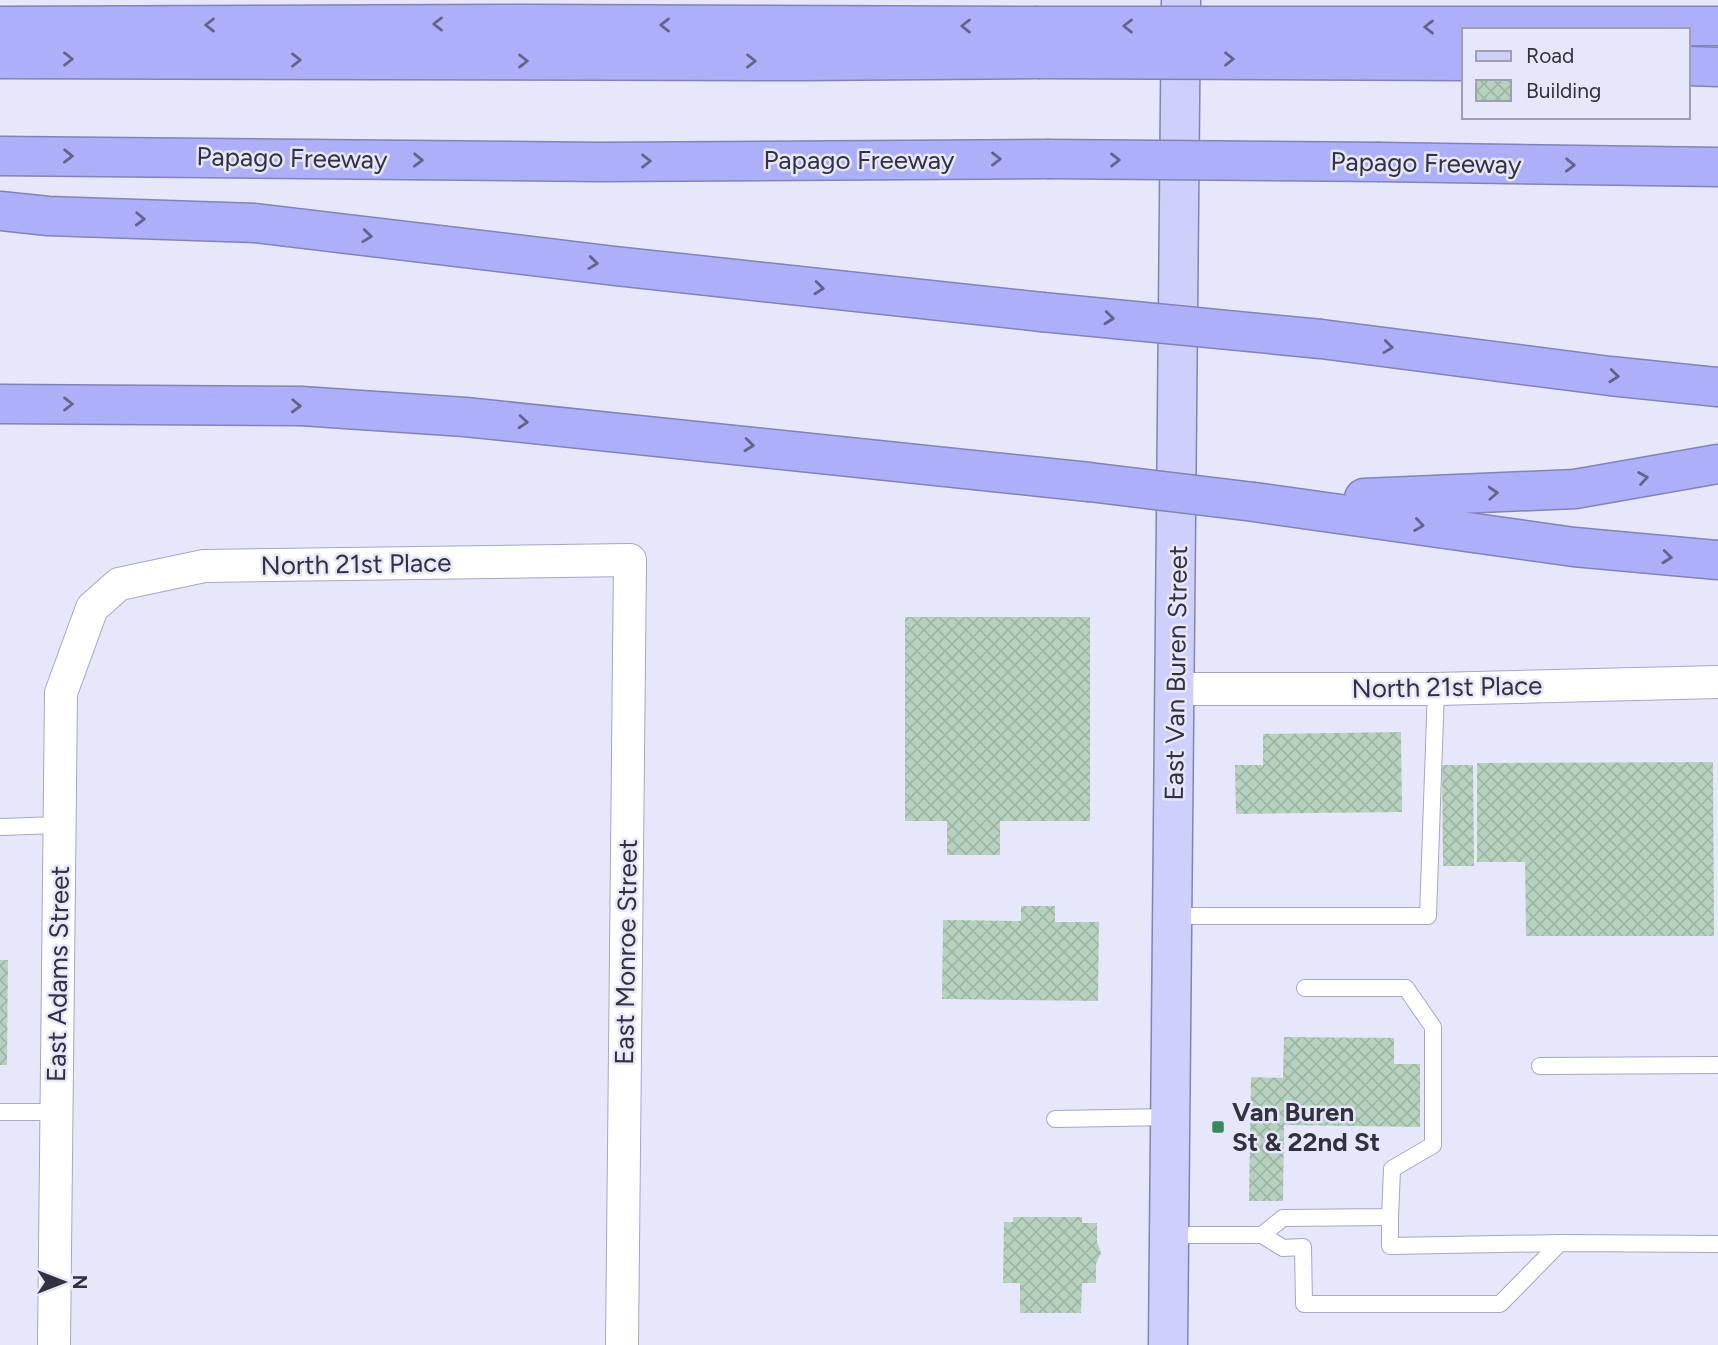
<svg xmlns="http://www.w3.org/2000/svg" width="1718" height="1345" font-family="Figtree,sans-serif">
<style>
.building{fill:url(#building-cross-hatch)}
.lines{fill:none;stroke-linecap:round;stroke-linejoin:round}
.service-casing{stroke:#a5a7c6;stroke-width:18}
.minor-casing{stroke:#a5a7c6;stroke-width:34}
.primary-casing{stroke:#8283b7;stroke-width:41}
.motorway-casing{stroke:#8283b7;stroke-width:41}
.service{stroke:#fff;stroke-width:16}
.minor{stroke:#fff;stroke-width:32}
.primary{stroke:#cecffb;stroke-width:38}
.motorway{stroke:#adaff8;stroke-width:38}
.motorway-bridge-casing{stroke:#8283b7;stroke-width:41;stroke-linecap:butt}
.motorway-bridge{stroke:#adaff8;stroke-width:38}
.oneway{stroke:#636489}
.poi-dot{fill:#37895a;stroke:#e6e7fb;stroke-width:2.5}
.labels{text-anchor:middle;stroke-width:5;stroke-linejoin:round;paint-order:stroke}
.street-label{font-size:26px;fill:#32323f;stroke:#e6e7fb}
.poi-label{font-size:26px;font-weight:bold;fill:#32323f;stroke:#e6e7fb;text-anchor:start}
</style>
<defs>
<pattern id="building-cross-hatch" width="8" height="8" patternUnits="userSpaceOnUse" patternTransform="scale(1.75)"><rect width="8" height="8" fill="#b6d2bf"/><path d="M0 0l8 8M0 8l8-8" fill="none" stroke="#9db5a5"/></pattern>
</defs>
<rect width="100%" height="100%" fill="#e6e7fb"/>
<g class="building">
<polygon points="905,617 1090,617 1090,821 1000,821 1000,855 947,855 947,821 905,821"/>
<polygon points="1401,732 1402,812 1236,814 1235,765 1263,765 1263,734"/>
<polygon points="1713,762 1714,936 1526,936 1525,862 1477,862 1477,763"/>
<polygon points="1442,765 1473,765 1474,866 1443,866"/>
<polygon points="1021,906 1055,906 1055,922 1099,922 1098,1001 942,999 943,920 1021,921"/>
<polygon points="0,960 8,960 7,1065 0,1065"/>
<polygon points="1284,1037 1394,1038 1394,1064 1420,1064 1420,1127 1284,1125 1283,1201 1249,1201 1251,1077 1283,1078"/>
<polygon points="1013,1217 1082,1217 1082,1223 1097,1223 1097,1242 1101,1253 1096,1264 1096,1283 1082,1283 1081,1313 1020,1313 1020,1283 1003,1283 1004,1222 1013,1222"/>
</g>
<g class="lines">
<defs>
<g id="service">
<polyline points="0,827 59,825"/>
<polyline points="1173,916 1428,916 1436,689"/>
<polyline points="1540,1066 1718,1065"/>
<polyline points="0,1112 57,1112"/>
<polyline points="1055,1119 1171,1117"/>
<polyline points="1390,1217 1390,1246 1560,1243"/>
<polyline points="1169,1235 1262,1235 1283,1218 1390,1217 1392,1169 1433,1145 1433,1027 1406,988 1305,988"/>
<polyline points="1262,1235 1283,1248 1303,1247 1304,1304 1500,1304 1560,1243 1718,1244"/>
</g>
<g id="minor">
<polyline points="1176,689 1436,689 1718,682"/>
<polyline points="54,1345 61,693 92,608 119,584 204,566 630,560 622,1345"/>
</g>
<polyline id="primary" points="1168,1345 1181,0"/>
<g id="motorway">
<polyline points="0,26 524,24 1035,26"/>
<polyline points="0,59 803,61 1038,59"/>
<polyline points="1688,66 1718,67"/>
<polyline points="0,156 600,162 1047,159"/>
<polyline points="1380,162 1718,167"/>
<polyline points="0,211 48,216 255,223 615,266 1042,312"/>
<polyline points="1321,339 1610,376 1718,387"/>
<polyline points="0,404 301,406 465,417 1089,482"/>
<polyline points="1364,498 1575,489 1718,464"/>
<polyline points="1254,502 1574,547 1718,560"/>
</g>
</defs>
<use href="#service" class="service-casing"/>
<use href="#minor" class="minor-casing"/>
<use href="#primary" class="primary-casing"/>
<use href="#motorway" class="motorway-casing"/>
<use href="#service" class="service"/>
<use href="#minor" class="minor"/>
<use href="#primary" class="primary"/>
<use href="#motorway" class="motorway"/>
<defs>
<g id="motorway-bridge">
<polyline points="1035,26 1718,26"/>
<polyline points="1038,59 1464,61"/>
<polyline points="1047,159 1380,162"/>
<polyline points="1042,312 1321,339"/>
<polyline points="1089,482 1254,502"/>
</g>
</defs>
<use href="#motorway-bridge" class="motorway-bridge-casing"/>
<use href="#motorway-bridge" class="motorway-bridge"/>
</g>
<defs><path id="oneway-chevron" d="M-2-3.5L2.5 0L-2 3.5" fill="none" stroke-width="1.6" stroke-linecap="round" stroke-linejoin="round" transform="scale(1.75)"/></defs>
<g class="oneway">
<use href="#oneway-chevron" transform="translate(438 24) rotate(180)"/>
<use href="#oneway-chevron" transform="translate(210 25) rotate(180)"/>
<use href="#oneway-chevron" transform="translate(665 25) rotate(-180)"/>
<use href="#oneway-chevron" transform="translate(966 26) rotate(-180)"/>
<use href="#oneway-chevron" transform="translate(1128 26) rotate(-180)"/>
<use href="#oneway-chevron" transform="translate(1429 27) rotate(180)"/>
<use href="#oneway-chevron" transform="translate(68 59)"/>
<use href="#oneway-chevron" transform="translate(1229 59)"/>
<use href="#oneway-chevron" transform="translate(296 60)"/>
<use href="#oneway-chevron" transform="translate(523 61)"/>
<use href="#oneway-chevron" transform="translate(751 61)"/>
<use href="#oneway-chevron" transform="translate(68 156) rotate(1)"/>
<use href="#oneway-chevron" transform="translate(996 159)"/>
<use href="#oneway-chevron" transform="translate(418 160) rotate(1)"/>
<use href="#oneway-chevron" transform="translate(1115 160)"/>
<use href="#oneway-chevron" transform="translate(646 161)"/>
<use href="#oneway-chevron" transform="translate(1570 165) rotate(1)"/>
<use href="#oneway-chevron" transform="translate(140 219) rotate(2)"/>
<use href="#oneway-chevron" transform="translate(367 236) rotate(7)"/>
<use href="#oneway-chevron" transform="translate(593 263) rotate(7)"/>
<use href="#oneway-chevron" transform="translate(819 288) rotate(6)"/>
<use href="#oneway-chevron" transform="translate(1109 318) rotate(6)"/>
<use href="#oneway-chevron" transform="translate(1388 347) rotate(7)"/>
<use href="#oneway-chevron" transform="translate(1614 376) rotate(6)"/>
<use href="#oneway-chevron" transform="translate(68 404)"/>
<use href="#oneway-chevron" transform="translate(296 406) rotate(2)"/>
<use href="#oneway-chevron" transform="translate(523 422) rotate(5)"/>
<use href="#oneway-chevron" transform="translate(749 445) rotate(6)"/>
<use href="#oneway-chevron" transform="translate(1643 478) rotate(-9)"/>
<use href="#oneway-chevron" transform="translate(1493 493) rotate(-3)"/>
<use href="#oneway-chevron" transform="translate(1419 525) rotate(8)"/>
<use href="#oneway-chevron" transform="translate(1667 557) rotate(6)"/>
</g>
<rect class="poi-dot" x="1211" y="1120" width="14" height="14" rx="3.5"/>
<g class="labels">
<g class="street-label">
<text transform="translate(292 158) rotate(1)" y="9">Papago Freeway</text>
<text x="859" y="169">Papago Freeway</text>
<text transform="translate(1426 163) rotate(1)" y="9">Papago Freeway</text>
<text transform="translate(356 564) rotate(-1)" y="9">North 21st Place</text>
<text transform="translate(1176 673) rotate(-89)" y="9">East Van Buren Street</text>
<text transform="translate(1447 687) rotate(-1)" y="9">North 21st Place</text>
<text transform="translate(626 952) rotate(-89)" y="9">East Monroe Street</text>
<text transform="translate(58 974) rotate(-89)" y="9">East Adams Street</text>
</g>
<g class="poi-label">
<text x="1232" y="1121">Van Buren<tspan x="1232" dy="30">St &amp; 22nd St</tspan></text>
</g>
</g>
<rect x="1462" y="28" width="228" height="91" fill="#e6e7fb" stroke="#9e9fb0" stroke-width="2"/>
<rect x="1476" y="51" width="35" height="10" fill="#cecffb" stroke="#9e9fb0" stroke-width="2"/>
<text x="1526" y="63" font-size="21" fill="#32323f">Road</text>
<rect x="1476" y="80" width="35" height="21" fill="url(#building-cross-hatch)" stroke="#9e9fb0" stroke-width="2"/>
<text x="1526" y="98" font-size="21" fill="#32323f">Building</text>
<g transform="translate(63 1282) rotate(90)" stroke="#e6e7fb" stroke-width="5" paint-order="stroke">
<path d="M0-5L12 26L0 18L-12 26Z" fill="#32323f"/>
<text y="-10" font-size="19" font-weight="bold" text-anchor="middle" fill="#32323f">N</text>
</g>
</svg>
